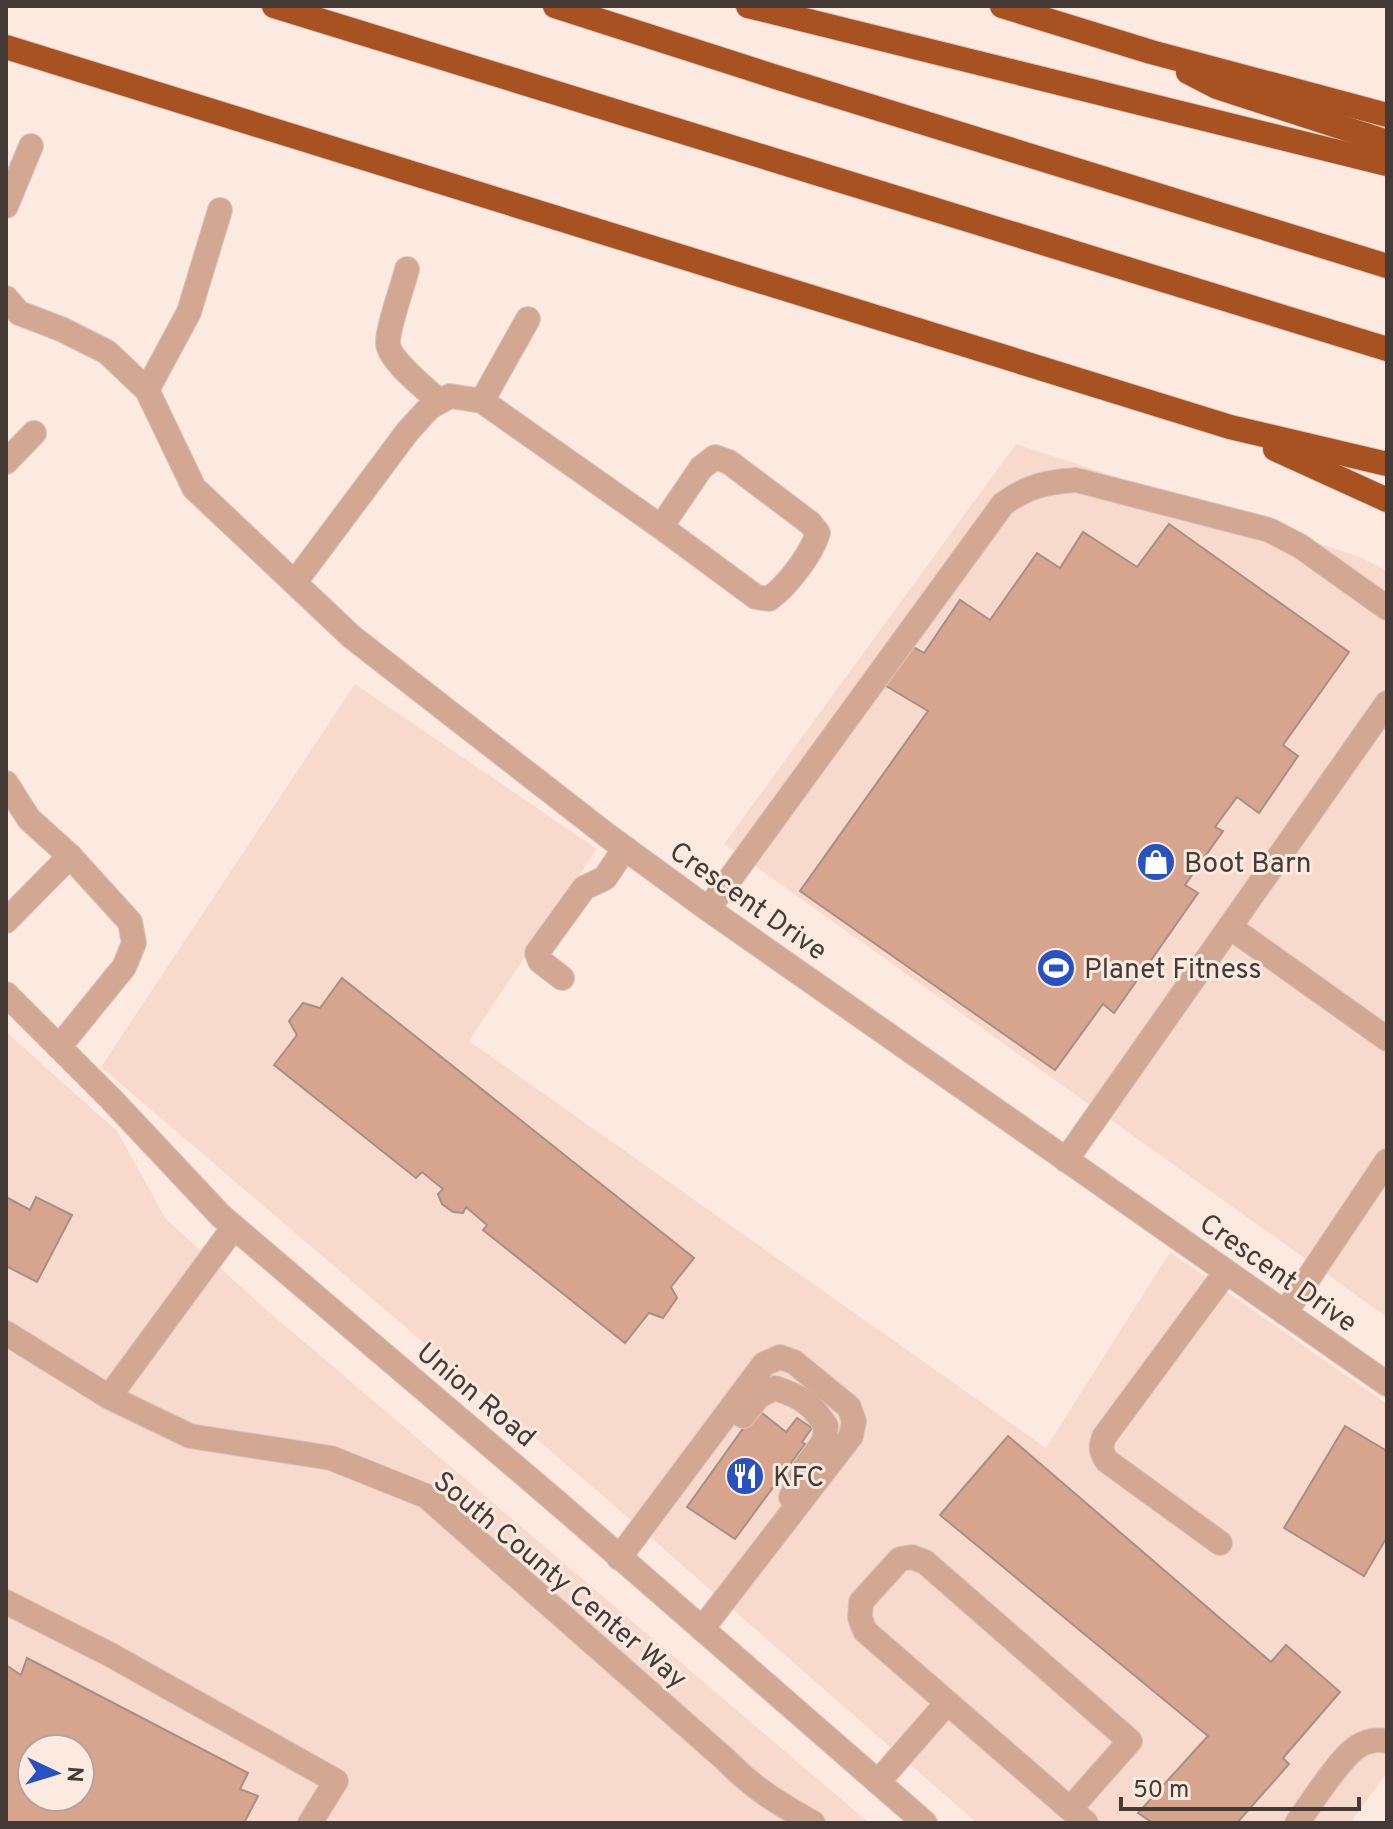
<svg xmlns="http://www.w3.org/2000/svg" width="1393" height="1829" font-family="Overpass,sans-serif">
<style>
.built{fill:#f8dacc;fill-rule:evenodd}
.building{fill:#d7a58d;stroke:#a59087;stroke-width:2;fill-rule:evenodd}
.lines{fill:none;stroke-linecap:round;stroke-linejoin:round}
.minor-casing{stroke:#d7c7bf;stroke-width:26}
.highway-casing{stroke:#d7c7bf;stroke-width:26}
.minor{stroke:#d2a893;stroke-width:24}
.highway{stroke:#a85222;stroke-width:24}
.labels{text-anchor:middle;stroke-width:6;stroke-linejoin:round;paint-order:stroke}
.poi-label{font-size:28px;fill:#443b37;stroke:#fceae1;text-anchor:start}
.street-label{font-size:28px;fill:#443b37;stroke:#fceae1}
</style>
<rect width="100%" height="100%" fill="#fceae1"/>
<g class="built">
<polygon points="1016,444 1360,557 1387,571 1387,1317 724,844"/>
<polygon points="355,684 597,849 469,1041 1046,1448 1170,1252 1387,1404 1387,1773 1350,1823 977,1823 602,1495 101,1067"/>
<path d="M 6,1032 L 117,1131 L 166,1219 L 262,1306 L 869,1823 L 6,1823 ZM 32,1749 L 80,1749 L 80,1797 L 32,1797 Z"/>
</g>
<g class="building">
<polygon points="1169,524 1349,652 1283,745 1298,756 1259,813 1237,797 1215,827 1223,831 1185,885 1198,893 1114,1013 1103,1004 1055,1070 800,891 928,711 881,683 908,644 924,653 960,600 990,620 1037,553 1060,568 1083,532 1137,567"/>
<polygon points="342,978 694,1258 671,1287 677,1298 663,1318 649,1313 625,1343 483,1230 487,1225 466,1207 463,1213 453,1212 442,1204 438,1194 443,1189 422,1172 416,1178 274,1065 297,1035 289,1021 303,1003 320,1008"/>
<polygon points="6,1197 30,1210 36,1197 72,1215 37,1282 6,1266"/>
<polygon points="757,1409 786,1432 797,1418 812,1428 802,1442 805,1444 735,1539 687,1507"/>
<polygon points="1345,1426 1387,1451 1387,1537 1364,1576 1284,1528"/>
<polygon points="1008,1436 1271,1662 1286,1645 1340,1692 1283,1758 1289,1764 1237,1823 1153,1823 1138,1813 1208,1736 940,1515"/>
<path d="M 27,1658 L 248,1773 L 240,1789 L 258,1796 L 244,1823 L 6,1823 L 6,1665 L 21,1675 ZM 32,1749 L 80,1749 L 80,1797 L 32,1797 Z"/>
</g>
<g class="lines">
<defs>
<g id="minor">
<polyline points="6,206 31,146"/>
<path d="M 407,269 C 403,286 387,329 388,344 C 390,361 426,389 439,401"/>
<polyline points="6,298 19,313 61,329 107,352 147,390 194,488 352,637 608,836 708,909 1387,1384"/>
<polyline points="147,390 189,312 220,210"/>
<polyline points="482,401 528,319"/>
<polyline points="6,462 34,433"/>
<path d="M 295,582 L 408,431 L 430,407 L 450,396 L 482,401 L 661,527 L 756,597 L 769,599 C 787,586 811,555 818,533 L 810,523 L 729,462 L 715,457 L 701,468 L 661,527"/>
<polyline points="6,783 29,819 70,856 130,922 134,943 124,967 59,1047"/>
<path d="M 708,909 L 1003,504 C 1028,486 1046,482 1076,480 L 1269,530 L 1300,546 L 1387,608"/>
<polyline points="6,921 70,856"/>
<polyline points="1230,927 1387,1039"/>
<polyline points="562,978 540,961 537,953 584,888 605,878 625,848"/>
<polyline points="6,994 112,1100 221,1216 559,1504 925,1823"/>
<polyline points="1066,1160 1387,703"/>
<polyline points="1285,1313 1387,1161"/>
<polyline points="6,1333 109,1397 234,1227"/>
<path d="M 109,1397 L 190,1436 L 331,1458 L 426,1496 L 726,1760 C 754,1789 778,1803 813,1823"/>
<path d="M 743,1416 L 759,1396 L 775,1388 C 802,1397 811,1403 826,1426 L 824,1441 L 804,1469 L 791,1497"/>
<path d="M 1220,1543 L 1107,1461 C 1101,1452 1100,1447 1104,1437 L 1226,1272"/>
<polyline points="619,1558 764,1364 780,1357 794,1362 849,1407 854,1421 851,1436 702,1629"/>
<polyline points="6,1602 109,1654 336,1781 310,1823"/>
<polyline points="878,1782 947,1703"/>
<polyline points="1070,1809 1130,1741 925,1562 912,1557 900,1559 861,1602 860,1618 865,1631 1070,1809 1086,1823"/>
<path d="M 1297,1823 C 1311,1804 1338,1760 1357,1747 C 1366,1741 1376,1739 1387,1741"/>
</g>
<g id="highway">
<polyline points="274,6 1387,349"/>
<polyline points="555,6 779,78 1387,266"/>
<polyline points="748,6 1387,164"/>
<polyline points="1002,6 1151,52 1387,115"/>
<polyline points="6,47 1230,427 1387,464"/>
<polyline points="1188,72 1217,87 1387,142"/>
<polyline points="1275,449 1387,500"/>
</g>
</defs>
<use href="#minor" class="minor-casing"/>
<use href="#highway" class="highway-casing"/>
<use href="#minor" class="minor"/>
<use href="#highway" class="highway"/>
</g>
<defs>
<symbol id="shop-disc" viewBox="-11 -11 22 22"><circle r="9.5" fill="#2653c1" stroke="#fceae1"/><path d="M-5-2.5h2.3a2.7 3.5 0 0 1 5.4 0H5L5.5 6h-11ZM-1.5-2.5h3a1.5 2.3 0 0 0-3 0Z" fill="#fff"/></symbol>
<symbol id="stadium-disc" viewBox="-11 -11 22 22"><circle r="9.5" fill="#2653c1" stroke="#fceae1"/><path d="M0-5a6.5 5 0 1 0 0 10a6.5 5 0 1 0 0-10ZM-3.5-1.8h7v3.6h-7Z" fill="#fff"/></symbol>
<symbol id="restaurant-disc" viewBox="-11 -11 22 22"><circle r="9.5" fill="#2653c1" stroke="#fceae1"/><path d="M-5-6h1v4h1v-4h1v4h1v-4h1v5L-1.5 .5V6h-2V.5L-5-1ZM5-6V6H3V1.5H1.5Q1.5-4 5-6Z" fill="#fff"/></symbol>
</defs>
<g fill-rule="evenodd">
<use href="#shop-disc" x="1134" y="840" width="44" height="44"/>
<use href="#stadium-disc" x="1034" y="946" width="44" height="44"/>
<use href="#restaurant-disc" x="723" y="1454" width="44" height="44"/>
</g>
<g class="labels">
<g class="poi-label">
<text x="1184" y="872">Boot Barn</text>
<text x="1084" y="978">Planet Fitness</text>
<text x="773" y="1486">KFC</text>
</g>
<g class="street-label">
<text transform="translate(749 900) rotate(35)" y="10">Crescent Drive</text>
<text transform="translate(1279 1272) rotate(35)" y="10">Crescent Drive</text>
<text transform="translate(477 1394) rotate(40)" y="10">Union Road</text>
<text transform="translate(561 1579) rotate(40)" y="10">South County Center Way</text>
</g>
</g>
<rect width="1393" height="1829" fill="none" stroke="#443b37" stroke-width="16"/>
<g transform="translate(56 1773) rotate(94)"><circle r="38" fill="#fceae1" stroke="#b2a49d" stroke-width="2"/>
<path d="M0-6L14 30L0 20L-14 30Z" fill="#2653c1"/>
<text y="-12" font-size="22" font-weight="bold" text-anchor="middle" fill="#443b37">N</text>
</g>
<path d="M1121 1797v12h238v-12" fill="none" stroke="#443b37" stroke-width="4"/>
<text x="1133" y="1797" font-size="24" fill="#443b37" stroke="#fceae1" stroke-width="6" paint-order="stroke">50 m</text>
</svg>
